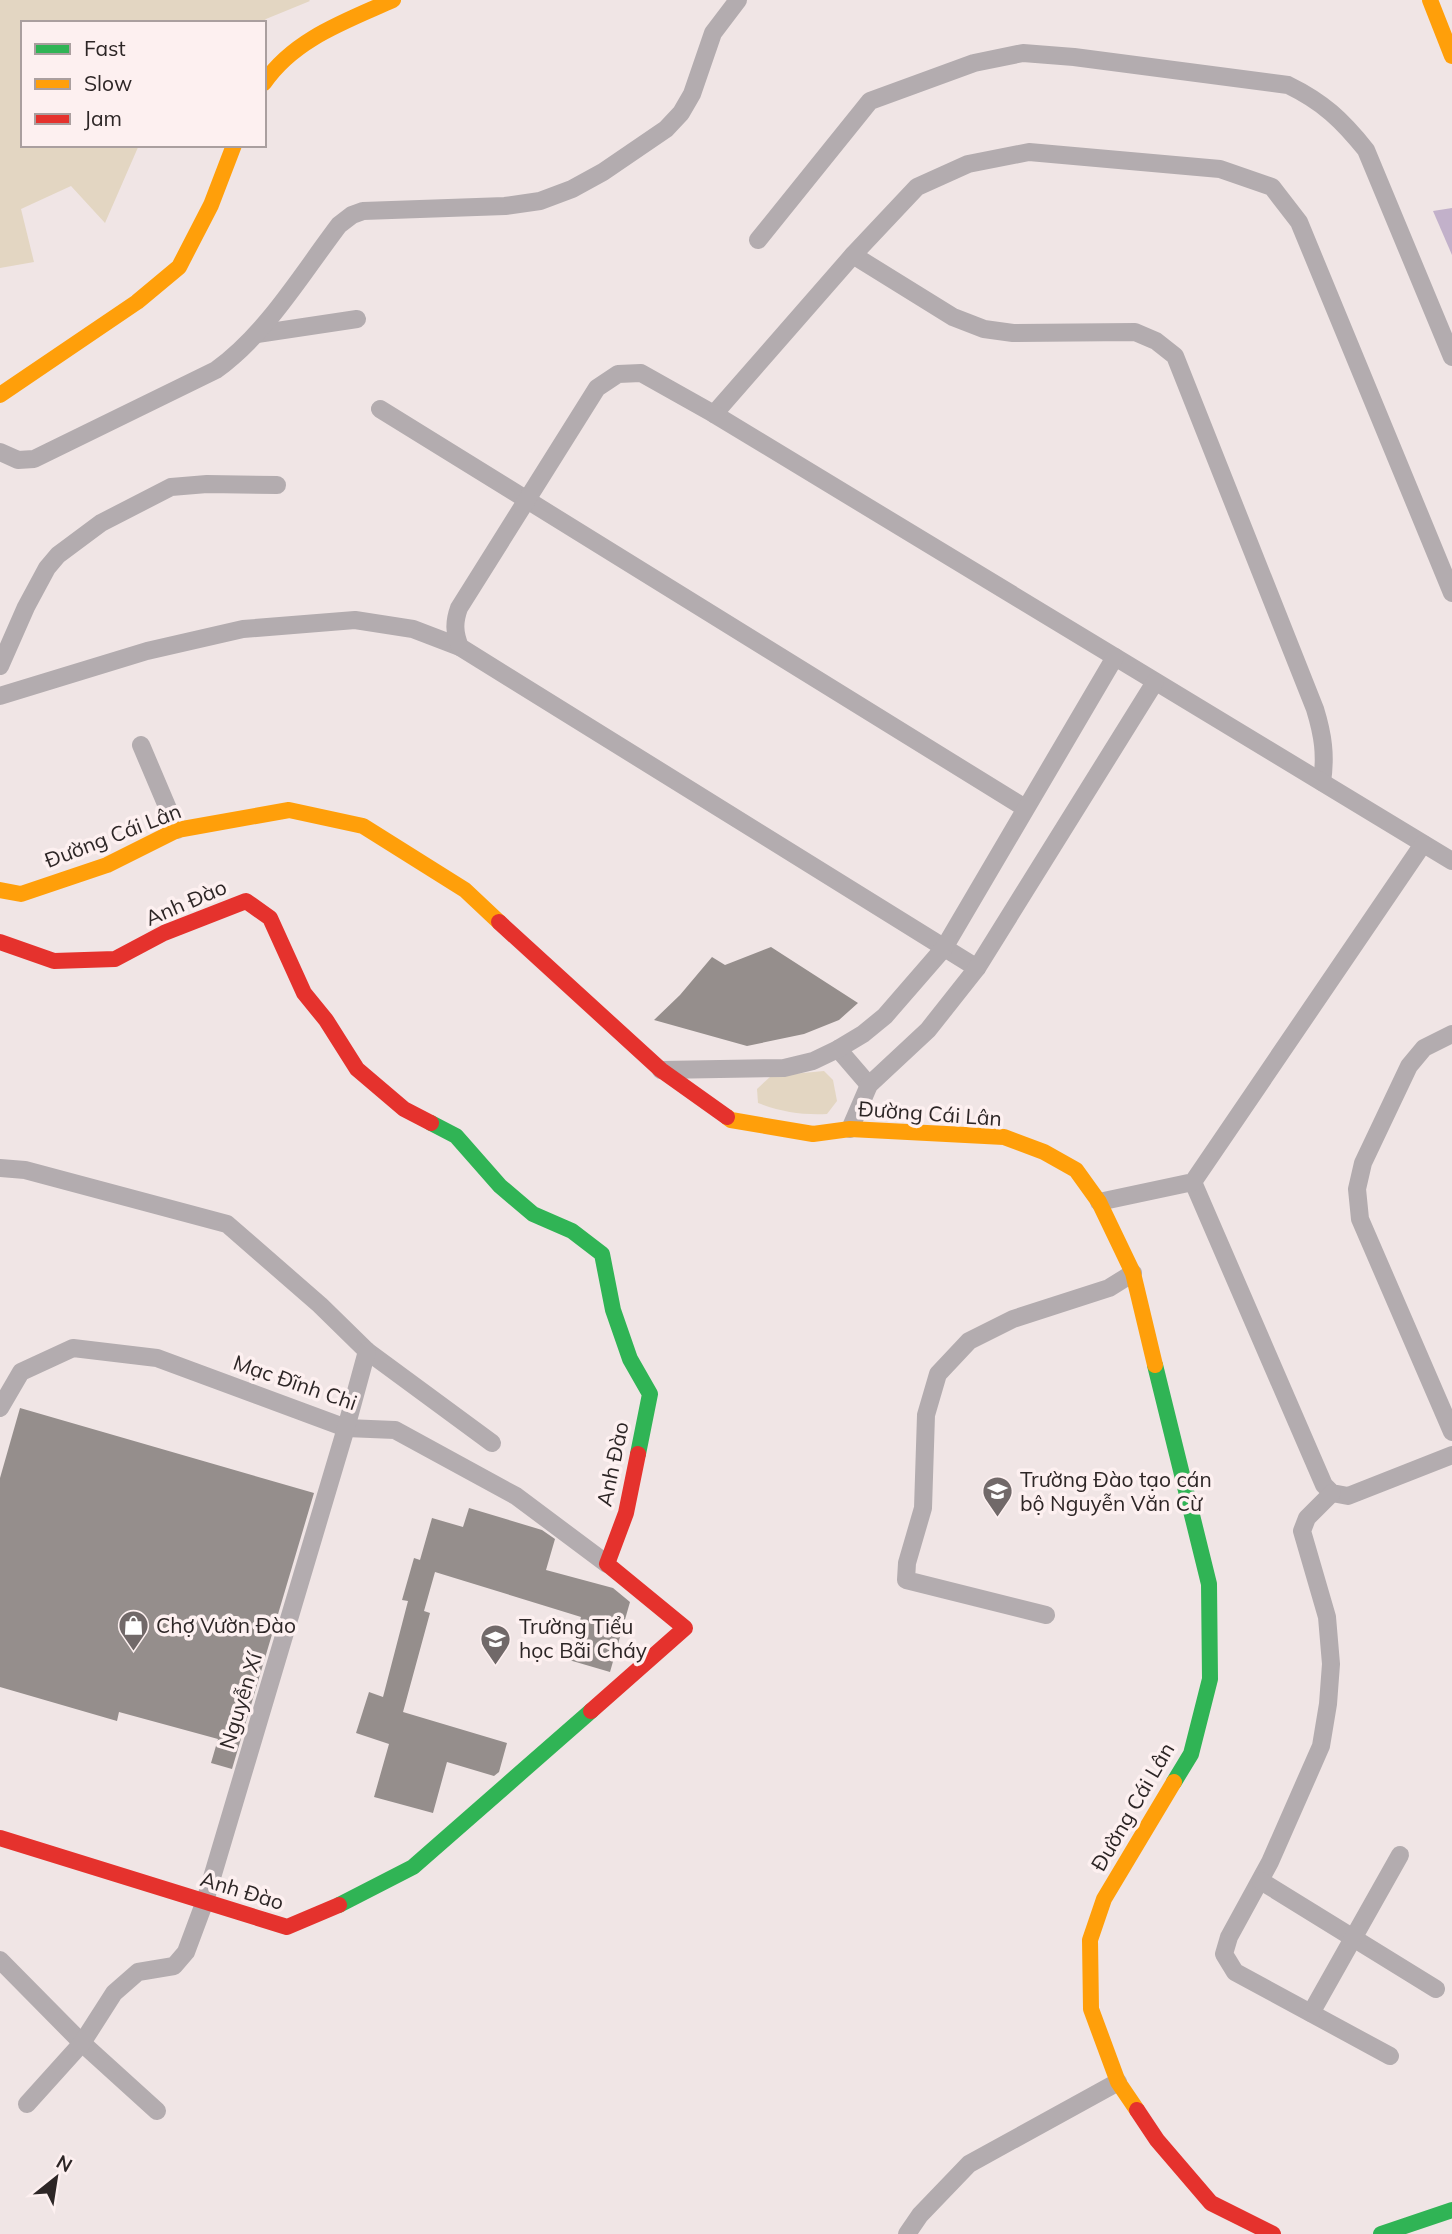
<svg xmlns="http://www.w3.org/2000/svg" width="1452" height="2234" font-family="Mulish,sans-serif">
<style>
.green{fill:#e3d6c2}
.water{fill:#c2b1ca}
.building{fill:#958e8c}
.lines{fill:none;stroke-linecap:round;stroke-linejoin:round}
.street{stroke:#b3acaf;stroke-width:18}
.fast{stroke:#30b455;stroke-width:16}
.slow{stroke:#ff9f0a;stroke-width:16}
.jam{stroke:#e5322d;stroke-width:16}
.labels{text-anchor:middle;stroke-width:7;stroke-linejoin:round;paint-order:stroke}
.street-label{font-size:21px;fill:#2d2626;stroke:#fdf0f0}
.poi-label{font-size:21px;fill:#2d2626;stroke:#fdf0f0;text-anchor:start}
</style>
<rect width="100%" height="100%" fill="#f0e5e5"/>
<g class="green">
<polygon points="0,0 309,0 310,1 266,19 262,23 23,23 23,145 139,145 105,223 71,186 21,209 34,262 0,268"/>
<path d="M 824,1071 L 833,1080 L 837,1101 L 827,1114 C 801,1115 782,1112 758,1103 L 757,1089 L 771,1076 Z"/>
</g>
<polygon class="water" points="1452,208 1452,255 1433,211"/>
<g class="building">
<polygon points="771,947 858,1003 839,1020 804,1034 747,1046 654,1020 680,995 712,957 725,965"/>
<polygon points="20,1408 314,1493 232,1769 211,1763 218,1739 119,1712 117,1721 0,1687 0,1478"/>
<polygon points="469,1508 542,1530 555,1539 546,1570 613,1588 630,1602 610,1672 569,1660 581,1617 435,1572 424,1611 430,1613 403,1712 507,1743 499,1772 494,1776 447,1762 433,1813 374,1797 389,1744 356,1733 369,1692 383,1697 408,1601 402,1600 414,1558 420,1560 432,1518 463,1527"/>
</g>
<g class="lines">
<g class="street">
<path d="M 758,240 L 870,101 L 974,63 L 1023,53 L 1074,57 L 1288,85 C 1323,102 1342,120 1366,150 L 1452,357"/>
<path d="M 853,255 L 953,317 L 984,329 L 1013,333 L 1135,332 L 1156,341 L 1175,356 L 1315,709 C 1323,735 1326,755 1322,782"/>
<polyline points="257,334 357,319"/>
<polyline points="380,409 1025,808"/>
<polyline points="714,414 853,255 917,187 968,164 1029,152 1220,169 1272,187 1299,222 1452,593"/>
<path d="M 0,452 L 18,460 L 34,459 L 216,370 C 267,333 301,275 339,225 L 352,215 L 363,211 L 505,206 L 540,201 L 572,189 L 603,172 L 666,129 L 681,113 L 692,94 L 713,33 L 738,0"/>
<polyline points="0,666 26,607 47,568 58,555 101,523 171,487 207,484 277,485"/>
<polyline points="0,696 147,651 243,629 355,620 413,629 460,647"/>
<polyline points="141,745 177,830"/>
<path d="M 977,968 L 460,647 C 454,632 454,622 459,608 L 597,388 L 618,374 L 641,373 L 714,414 L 1452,861"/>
<polyline points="1452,1034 1424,1048 1409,1066 1363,1163 1357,1189 1360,1219 1452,1432"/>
<polyline points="838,1049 869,1085"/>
<polyline points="661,1070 784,1068 813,1061 838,1049 863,1034 885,1016 944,948 1115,657"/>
<polyline points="850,1129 869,1085 928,1030 977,968 1155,682"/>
<polyline points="0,1168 25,1170 227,1224 320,1305 367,1351 492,1443"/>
<polyline points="1193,1182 1324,1485 1332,1493 1348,1496 1452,1455"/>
<polyline points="1099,1202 1193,1182 1423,844"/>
<polyline points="0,1408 21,1372 73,1348 157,1358 346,1428 395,1430 516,1496 607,1564"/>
<polyline points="1332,1493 1307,1518 1302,1531 1327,1617 1331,1664 1328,1704 1321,1746 1270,1862 1229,1937 1224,1954 1235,1972 1390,2056"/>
<polyline points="1046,1615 906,1580 907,1563 923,1508 926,1415 938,1374 969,1341 1013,1319 1109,1288 1133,1273"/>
<polyline points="1261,1881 1436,1989"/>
<polyline points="0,1960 82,2043 157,2111"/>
<polyline points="1311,2013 1400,1855"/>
<polyline points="27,2104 82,2043 114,1993 138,1972 174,1966 186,1952 205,1901 346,1428 367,1351"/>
<polyline points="907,2234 920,2215 969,2164 1118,2082"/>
</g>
<g class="fast">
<polyline points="431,1123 456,1136 500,1186 533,1214 572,1231 602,1254 613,1310 630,1359 650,1394 638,1454"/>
<polyline points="1155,1365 1209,1584 1210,1679 1191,1754 1174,1782"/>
<polyline points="339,1905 413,1867 591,1711"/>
<polyline points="1381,2234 1452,2210"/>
</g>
<g class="slow">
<polyline points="1430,0 1452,56"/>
<path d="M 264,83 C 294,39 346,21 393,0"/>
<polyline points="0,395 137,302 179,267 211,205 234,145"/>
<polyline points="0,890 21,894 107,865 177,830 289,810 363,826 465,890 499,922"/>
<polyline points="727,1117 731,1120 813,1134 850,1129 1004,1137 1044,1152 1076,1170 1099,1202 1133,1273 1155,1365"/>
<polyline points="1137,2110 1118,2082 1091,2009 1090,1940 1104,1899 1174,1782"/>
</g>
<g class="jam">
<polyline points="499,922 661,1070 727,1117"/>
<polyline points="0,942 54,961 115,959 164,933 246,901 270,918 304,993 326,1020 357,1069 404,1109 431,1123"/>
<polyline points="591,1711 685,1628 607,1564 626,1513 638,1454"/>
<polyline points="0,1838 287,1927 339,1905"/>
<polyline points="1137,2110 1157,2140 1211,2203 1273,2234"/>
</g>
</g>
<defs>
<symbol id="school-pin" viewBox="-11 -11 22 30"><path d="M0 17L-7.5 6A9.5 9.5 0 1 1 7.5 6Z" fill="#716969" stroke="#fdf0f0"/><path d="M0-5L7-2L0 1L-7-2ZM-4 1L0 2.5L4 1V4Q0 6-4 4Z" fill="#fff"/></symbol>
<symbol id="shop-pin" viewBox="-11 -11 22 30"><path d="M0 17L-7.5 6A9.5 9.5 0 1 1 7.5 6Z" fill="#716969" stroke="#fdf0f0"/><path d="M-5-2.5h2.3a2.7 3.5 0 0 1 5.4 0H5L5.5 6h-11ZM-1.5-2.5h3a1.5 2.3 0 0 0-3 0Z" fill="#fff"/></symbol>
</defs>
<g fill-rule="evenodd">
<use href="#school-pin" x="980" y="1474" width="35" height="47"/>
<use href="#shop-pin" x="116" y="1608" width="35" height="47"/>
<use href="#school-pin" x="478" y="1622" width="35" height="47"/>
</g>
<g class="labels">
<g class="street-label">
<text transform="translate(113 836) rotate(-21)" y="7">Đường Cái Lân</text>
<text transform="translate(186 903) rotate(-23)" y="7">Anh Đào</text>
<text transform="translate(930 1114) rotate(4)" y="7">Đường Cái Lân</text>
<text transform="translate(295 1383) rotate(19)" y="7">Mạc Đĩnh Chi</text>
<text transform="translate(613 1464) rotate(-78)" y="7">Anh Đào</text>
<text transform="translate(241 1701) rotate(-73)" y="7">Nguyễn Xí</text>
<text transform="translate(1133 1807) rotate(-60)" y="7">Đường Cái Lân</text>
<text transform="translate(242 1891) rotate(17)" y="7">Anh Đào</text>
</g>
<g class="poi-label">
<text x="1020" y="1487">Trường Đào tạo cán<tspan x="1020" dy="24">bộ Nguyễn Văn Cừ</tspan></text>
<text x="156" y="1633">Chợ Vườn Đào</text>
<text x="519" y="1634">Trường Tiểu<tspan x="519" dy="24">học Bãi Cháy</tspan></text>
</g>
</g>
<rect x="21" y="21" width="245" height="126" fill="#fdf0f0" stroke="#aa9f9f" stroke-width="2"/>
<rect x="35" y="44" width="35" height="10" fill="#30b455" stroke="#aa9f9f" stroke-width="2"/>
<text x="84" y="56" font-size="21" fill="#2d2626">Fast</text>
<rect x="35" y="79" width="35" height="10" fill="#ff9f0a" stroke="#aa9f9f" stroke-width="2"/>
<text x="84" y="91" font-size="21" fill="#2d2626">Slow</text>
<rect x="35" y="114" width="35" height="10" fill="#e5322d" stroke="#aa9f9f" stroke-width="2"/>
<text x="84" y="126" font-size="21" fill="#2d2626">Jam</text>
<g transform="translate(56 2178) rotate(30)" stroke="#fdf0f0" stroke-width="5" paint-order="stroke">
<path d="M0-5L12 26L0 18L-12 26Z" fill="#2d2626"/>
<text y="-10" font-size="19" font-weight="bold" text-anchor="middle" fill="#2d2626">N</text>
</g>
</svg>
